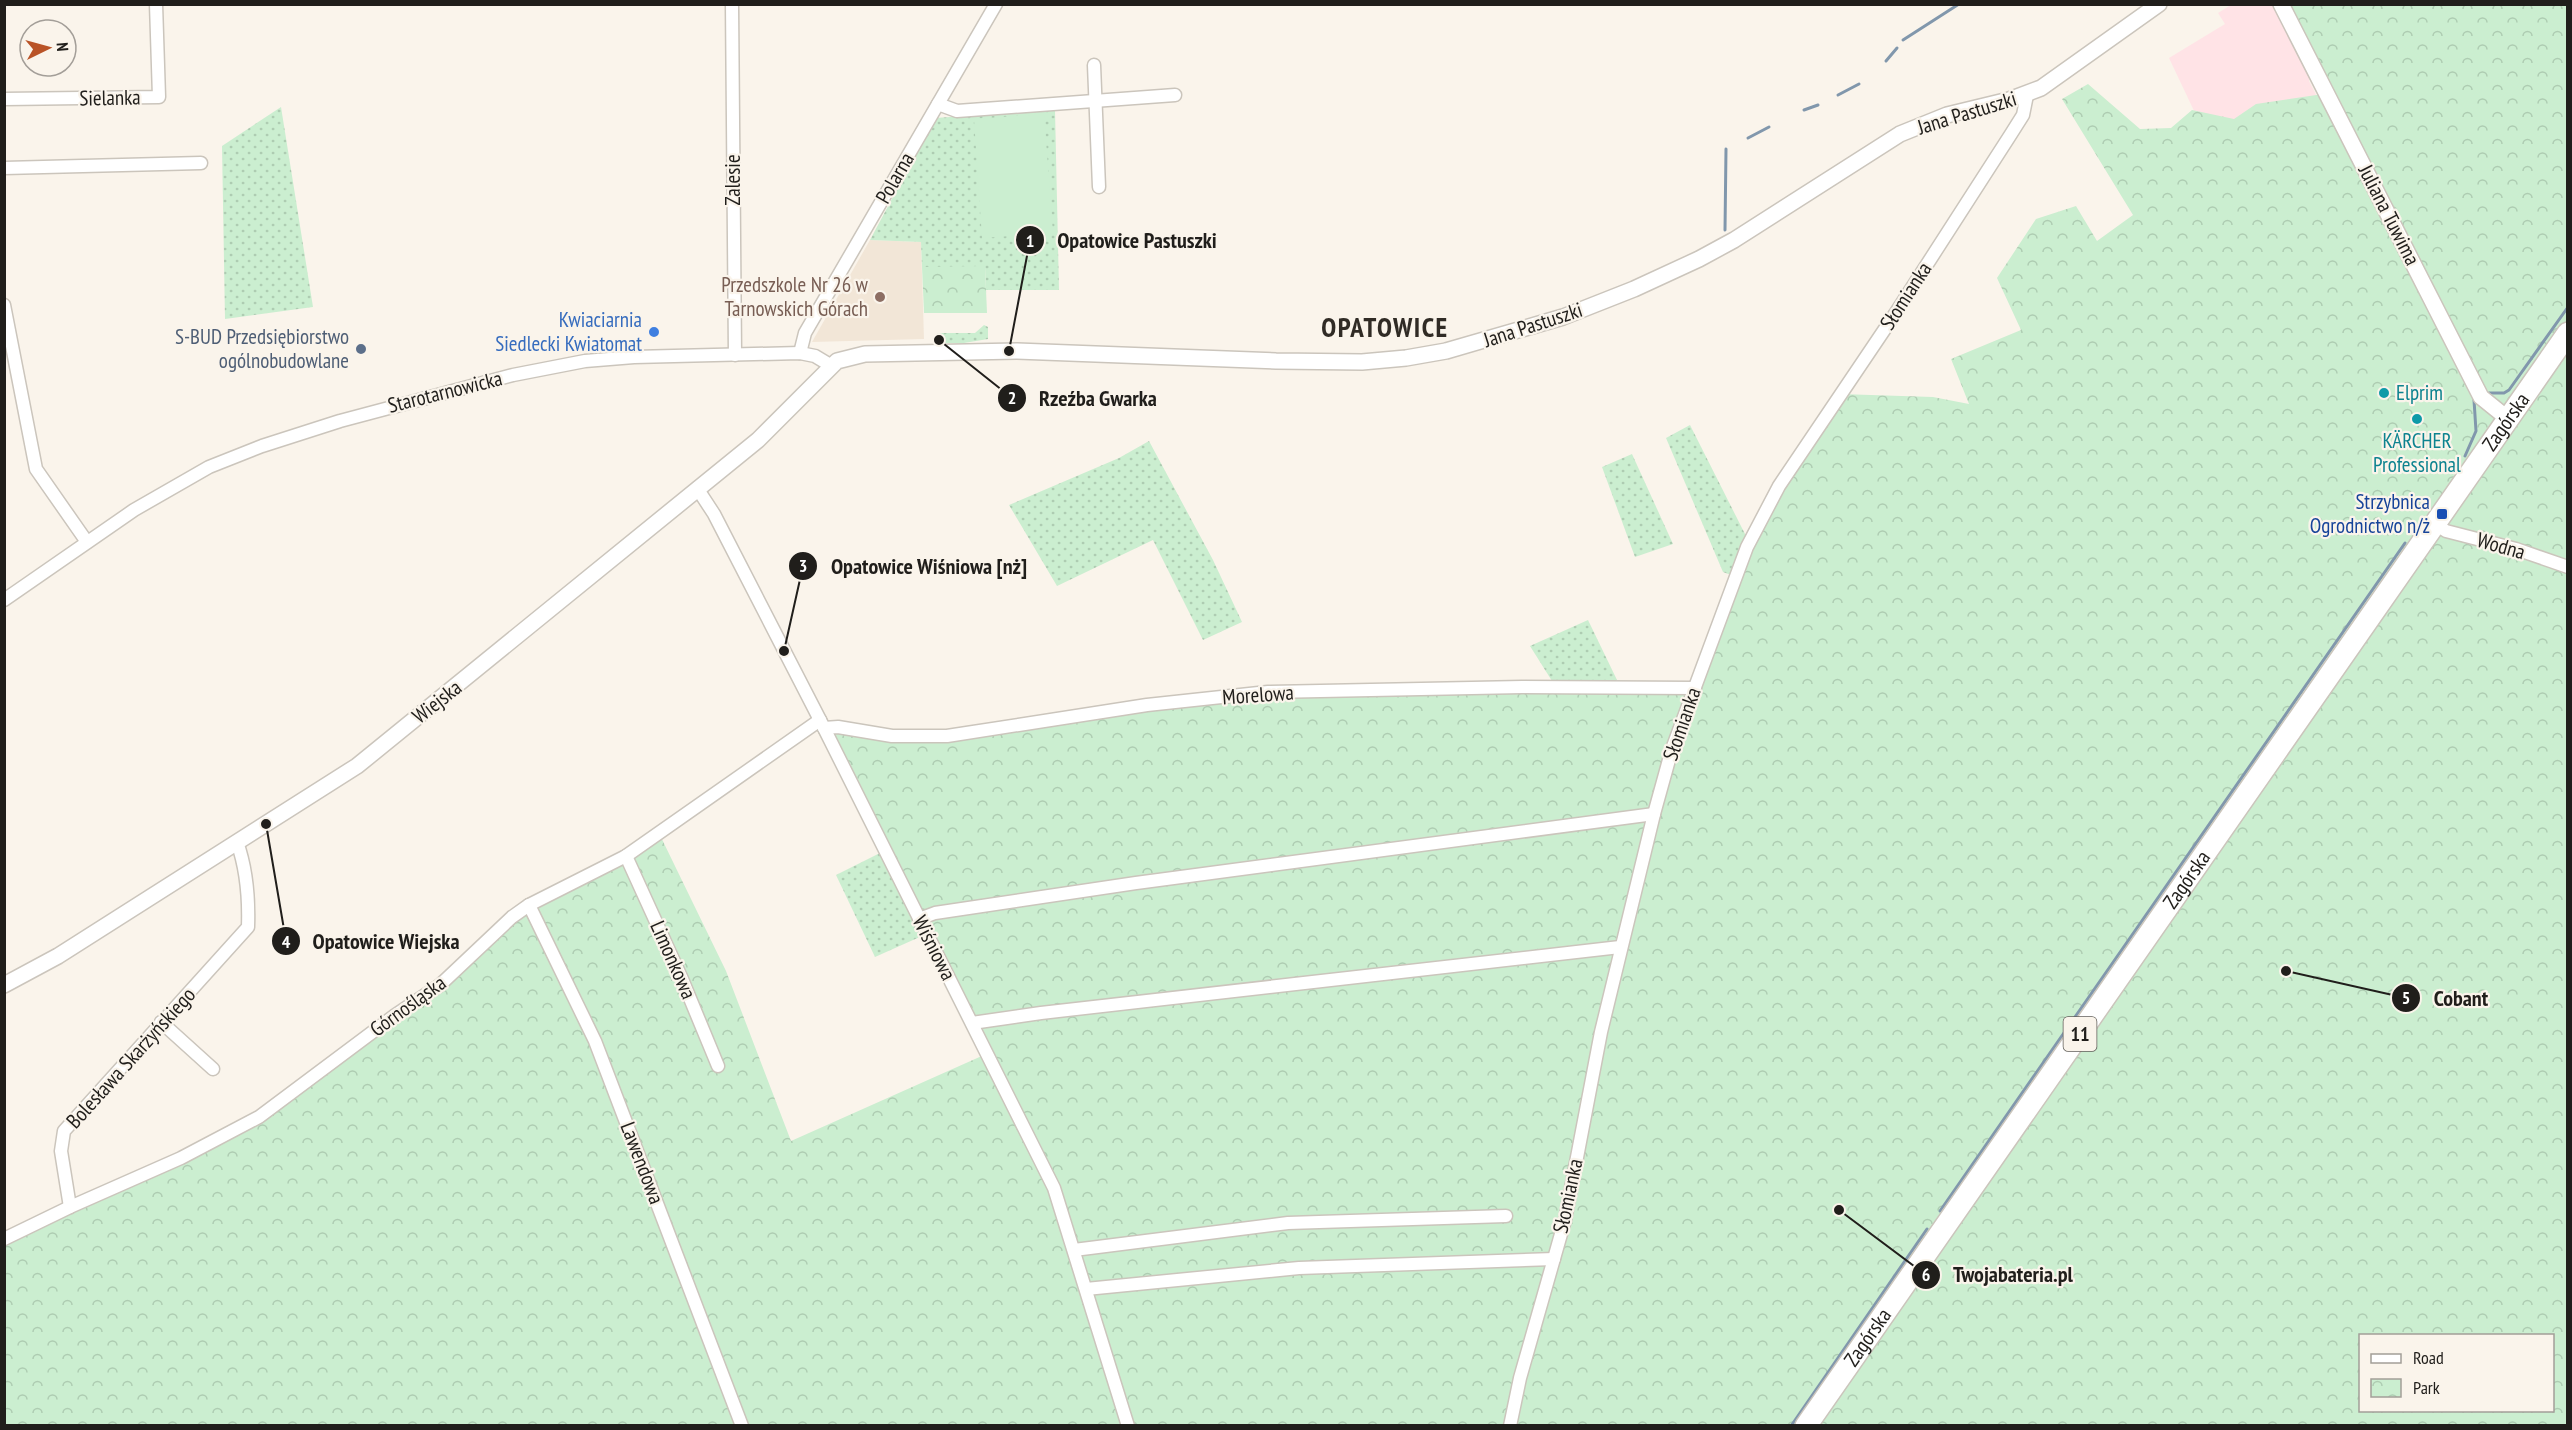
<svg xmlns="http://www.w3.org/2000/svg" width="2572" height="1430" font-family="'PT Sans Narrow',sans-serif">
<style>
.commercial{fill:#ffe3e6}
.built{fill:#f2e6d7}
.grass{fill:url(#grass-dots)}
.park{fill:url(#park-crowns);fill-rule:evenodd}
.garden{fill:#cbeed0}
.lines{fill:none;stroke-linecap:round;stroke-linejoin:round}
.stream{stroke:#8197ac;stroke-width:3}
.minor-casing{stroke:#cbc5bc;stroke-width:15}
.tertiary-casing{stroke:#cbc5bc;stroke-width:18}
.trunk-casing{stroke:#cbc5bc;stroke-width:24}
.minor{stroke:#fff;stroke-width:12}
.tertiary{stroke:#fff;stroke-width:15}
.trunk{stroke:#fff;stroke-width:21}
.education-dot{fill:#8d6e63;stroke:#faf4eb;stroke-width:2}
.shop-dot{fill:#3f7fe0;stroke:#faf4eb;stroke-width:2}
.service-dot{fill:#5c6f8a;stroke:#faf4eb;stroke-width:2}
.culture-dot{fill:#0f9aa8;stroke:#faf4eb;stroke-width:2}
.transit-dot{fill:#1a4fb4;stroke:#faf4eb;stroke-width:2}
.labels{text-anchor:middle;stroke-width:4.5;stroke-linejoin:round;paint-order:stroke}
.shield{fill:#faf4eb;stroke:#615e59;stroke-width:1.5}
.shield-label{font-size:20px;font-weight:bold;fill:#201e1b}
.street-label{font-size:21px;fill:#201e1b;stroke:#faf4eb}
.education-label{font-size:21px;fill:#785e54;stroke:#faf4eb;text-anchor:end}
.shop-label{font-size:21px;fill:#366cbe;stroke:#faf4eb;text-anchor:end}
.service-label{font-size:21px;fill:#4e5e75;stroke:#faf4eb;text-anchor:end}
.culture-label{font-size:21px;fill:#0d838f;stroke:#faf4eb;text-anchor:start}
.transit-label{font-size:21px;fill:#164399;stroke:#faf4eb;text-anchor:end}
.district-label{font-size:27px;font-weight:bold;letter-spacing:1.5px;fill:#302b25;stroke:#faf4eb}
.leader{fill:none;stroke:#201e1b;stroke-width:2}
.callout-dot{fill:#201e1b;stroke:#faf4eb;stroke-width:2}
.mark-label{font-size:18px;text-anchor:middle;font-weight:bold;fill:#fff}
.callout-label{font-size:22px;text-anchor:middle;font-weight:bold;fill:#201e1b;stroke:#faf4eb;stroke-width:4.5;stroke-linejoin:round;paint-order:stroke}
</style>
<defs>
<pattern id="grass-dots" width="8" height="8" patternUnits="userSpaceOnUse" patternTransform="scale(1.5)"><rect width="8" height="8" fill="#cbeed0"/><path d="M2 2h.1M6 6h.1" fill="none" stroke="#aeccb2" stroke-width="1.8" stroke-linecap="round"/></pattern>
<pattern id="park-crowns" width="20" height="18" patternUnits="userSpaceOnUse" patternTransform="scale(1.5)"><rect width="20" height="18" fill="#cbeed0"/><path d="M2 6a3 3 0 1 1 6 0M12 15a3 3 0 1 1 6 0" fill="none" stroke="#aeccb2"/></pattern>
</defs>
<rect width="100%" height="100%" fill="#faf4eb"/>
<polygon class="commercial" points="2231,5 2277,5 2309,67 2309,81 2409,275 2260,250 2169,58 2225,24 2218,13"/>
<polygon class="built" points="870,240 921,242 924,339 812,342"/>
<g class="grass">
<polygon points="281,107 313,307 225,319 222,146"/>
<polygon points="1055,110 1059,290 986,290 985,267 922,267 921,242 870,240 935,118"/>
<polygon points="984,325 988,327 988,339 964,343 934,343 934,337 938,333 975,333"/>
<polygon points="1690,425 1746,536 1731,575 1723,572 1666,438"/>
<polygon points="1149,441 1213,560 1242,622 1203,640 1153,540 1057,586 1009,505 1119,458"/>
<polygon points="1632,454 1673,544 1635,557 1602,467"/>
<polygon points="1588,620 1617,680 1552,681 1530,646"/>
<polygon points="880,853 922,936 875,957 836,875"/>
</g>
<g class="park">
<path d="M 2278,5 L 2567,5 L 2567,1425 L 5,1426 L 5,1241 L 238,1126 L 450,974 L 497,928 L 657,829 L 726,971 L 791,1141 L 984,1055 L 918,919 L 812,721 L 886,735 L 941,734 L 1243,692 L 1697,682 L 1748,548 L 1840,394 L 1933,397 L 1969,404 L 1951,359 L 2021,330 L 1997,278 L 2036,219 L 2076,206 L 2097,241 L 2133,215 L 2062,99 L 2088,84 L 2140,129 L 2171,128 L 2192,110 L 2234,119 L 2256,104 L 2323,94 ZM 2360,1336 L 2552,1336 L 2552,1410 L 2360,1410 Z"/>
<polygon points="985,266 987,313 924,313 922,267"/>
</g>
<polygon class="garden" points="1044,114 1053,233 982,238 974,119"/>
<g class="lines">
<g class="stream">
<polyline points="1903,40 1959,4"/>
<polyline points="1886,61 1897,48"/>
<polyline points="1838,95 1859,84"/>
<polyline points="1804,110 1818,105"/>
<polyline points="1748,138 1769,127"/>
<polyline points="1725,230 1726,149"/>
<polyline points="2489,393 2504,393 2509,390 2568,307"/>
<polyline points="2465,456 2476,431 2474,400"/>
<polyline points="1940,1211 2405,543"/>
<polyline points="1791,1426 1927,1229"/>
</g>
<defs>
<g id="minor">
<polyline points="732,4 735,355"/>
<polyline points="1094,65 1099,187"/>
<polyline points="4,99 159,97 156,4"/>
<polyline points="938,104 957,111 1175,95"/>
<polyline points="4,168 201,163"/>
<polyline points="4,305 36,469 87,542"/>
<polyline points="800,353 805,333 996,4"/>
<polyline points="697,488 714,514 820,720 1054,1188 1128,1426"/>
<polyline points="2435,524 2446,531 2516,549 2568,567"/>
<polyline points="4,600 134,510 209,467 262,446 340,421 513,375 585,361 634,357 800,353 815,356 830,365"/>
<polyline points="824,728 838,727 892,736 947,736 1147,705 1268,692 1522,687 1695,688"/>
<polyline points="626,856 682,979 718,1066"/>
<polyline points="529,905 595,1041 742,1426"/>
<polyline points="919,919 935,913 1136,883 1654,814"/>
<polyline points="161,1022 213,1069"/>
<polyline points="972,1023 1041,1013 1620,947"/>
<path d="M 70,1207 L 61,1151 L 64,1131 L 248,927 C 249,898 247,870 237,842"/>
<polyline points="4,1239 70,1207 181,1158 259,1117 394,1016 440,985 512,917 529,905 626,856 820,720"/>
<polyline points="1074,1250 1288,1223 1506,1216"/>
<polyline points="1086,1289 1299,1268 1554,1259"/>
<polyline points="1510,1426 1520,1378 1565,1220 1601,1032 1654,814 1672,749 1747,547 1779,486 1897,311 2011,134 2023,115 2027,95"/>
</g>
<g id="tertiary">
<polyline points="2281,4 2481,397 2507,418"/>
<polyline points="4,985 58,956 357,766 758,440 837,361 865,354 1017,351 1276,361 1362,362 1406,358 1446,351 1563,317 1634,289 1699,259 1734,240 1900,134 1947,115 2009,100 2041,88 2159,4"/>
</g>
<g id="trunk">
<path id="s1" d="M 1806,1426 L 2568,333"/>
</g>
</defs>
<use href="#minor" class="minor-casing"/>
<use href="#tertiary" class="tertiary-casing"/>
<use href="#trunk" class="trunk-casing"/>
<use href="#minor" class="minor"/>
<use href="#tertiary" class="tertiary"/>
<use href="#trunk" class="trunk"/>
</g>
<circle class="education-dot" cx="880" cy="297" r="6"/>
<circle class="shop-dot" cx="654" cy="332" r="6"/>
<circle class="service-dot" cx="361" cy="349" r="6"/>
<g class="culture-dot">
<circle cx="2384" cy="393" r="6"/>
<circle cx="2417" cy="419" r="6"/>
</g>
<rect class="transit-dot" x="2436" y="508" width="12" height="12" rx="3"/>
<g class="labels">
<rect class="shield" x="2063.5" y="1017" width="33" height="34" rx="4.5"/>
<g class="shield-label">
<text x="2080" y="1041">11</text>
</g>
<g class="street-label">
<text transform="translate(110 98) rotate(-1)" y="7">Sielanka</text>
<text transform="translate(1967 113) rotate(-17)" y="7">Jana Pastuszki</text>
<text transform="translate(895 178) rotate(-60)" y="7">Polarna</text>
<text transform="translate(733 180) rotate(-90)" y="7">Zalesie</text>
<text transform="translate(2389 215) rotate(63)" y="7">Juliana Tuwima</text>
<text transform="translate(1906 296) rotate(-57)" y="7">Słomianka</text>
<text transform="translate(1533 325) rotate(-18)" y="7">Jana Pastuszki</text>
<text transform="translate(445 392) rotate(-14)" y="7">Starotarnowicka</text>
<text dy="7" stroke="none"><textPath href="#s1" startOffset="1224">Zagórska</textPath></text>
<text transform="translate(2501 546) rotate(16)" y="7">Wodna</text>
<text transform="translate(1258 695) rotate(-4)" y="7">Morelowa</text>
<text transform="translate(437 702) rotate(-38)" y="7">Wiejska</text>
<text transform="translate(1682 724) rotate(-71)" y="7">Słomianka</text>
<text dy="7" stroke="none"><textPath href="#s1" startOffset="666">Zagórska</textPath></text>
<text transform="translate(934 948) rotate(63)" y="7">Wiśniowa</text>
<text transform="translate(673 960) rotate(66)" y="7">Limonkowa</text>
<text transform="translate(408 1006) rotate(-36)" y="7">Górnośląska</text>
<text transform="translate(131 1058) rotate(-48)" y="7">Bolesława Skarżyńskiego</text>
<text transform="translate(642 1163) rotate(69)" y="7">Lawendowa</text>
<text transform="translate(1568 1196) rotate(-78)" y="7">Słomianka</text>
<text dy="7" stroke="none"><textPath href="#s1" startOffset="108">Zagórska</textPath></text>
</g>
<g class="education-label">
<text x="868" y="292">Przedszkole Nr 26 w<tspan x="868" dy="24">Tarnowskich Górach</tspan></text>
</g>
<g class="shop-label">
<text x="642" y="327">Kwiaciarnia<tspan x="642" dy="24">Siedlecki Kwiatomat</tspan></text>
</g>
<g class="service-label">
<text x="349" y="344">S-BUD Przedsiębiorstwo<tspan x="349" dy="24">ogólnobudowlane</tspan></text>
</g>
<g class="culture-label">
<text x="2396" y="400">Elprim</text>
<text x="2417" y="448" text-anchor="middle">KÄRCHER<tspan x="2417" dy="24">Professional</tspan></text>
</g>
<g class="transit-label">
<text x="2430" y="509">Strzybnica<tspan x="2430" dy="24">Ogrodnictwo n/ż</tspan></text>
</g>
<g class="district-label">
<text x="1385" y="337">OPATOWICE</text>
</g>
</g>
<path class="leader" d="M1009 351L1030 240M939 340L1012 398M784 651L803 566M266 824L286 941M2286 971L2406 998M1839 1210L1926 1275"/>
<g class="callout-dot">
<circle cx="1009" cy="351" r="6"/>
<circle cx="939" cy="340" r="6"/>
<circle cx="784" cy="651" r="6"/>
<circle cx="266" cy="824" r="6"/>
<circle cx="2286" cy="971" r="6"/>
<circle cx="1839" cy="1210" r="6"/>
<circle cx="1030" cy="240" r="15"/>
<circle cx="1012" cy="398" r="15"/>
<circle cx="803" cy="566" r="15"/>
<circle cx="286" cy="941" r="15"/>
<circle cx="2406" cy="998" r="15"/>
<circle cx="1926" cy="1275" r="15"/>
</g>
<g class="mark-label">
<text x="1030" y="247">1</text>
<text x="1012" y="404">2</text>
<text x="803" y="572">3</text>
<text x="286" y="948">4</text>
<text x="2406" y="1004">5</text>
<text x="1926" y="1281">6</text>
</g>
<g class="callout-label">
<text x="1137" y="248">Opatowice Pastuszki</text>
<text x="1098" y="406">Rzeźba Gwarka</text>
<text x="929" y="574">Opatowice Wiśniowa [nż]</text>
<text x="386" y="949">Opatowice Wiejska</text>
<text x="2461" y="1006">Cobant</text>
<text x="2013" y="1282">Twojabateria.pl</text>
</g>
<rect width="2572" height="1430" fill="none" stroke="#201e1b" stroke-width="12"/>
<rect x="2359" y="1334" width="195" height="78" fill="#faf4eb" stroke="#a39e98" stroke-width="1.5"/>
<rect x="2371" y="1354" width="30" height="9" fill="#ffffff" stroke="#a39e98" stroke-width="1.5"/>
<text x="2413" y="1364" font-size="18" fill="#201e1b">Road</text>
<rect x="2371" y="1379" width="30" height="18" fill="url(#park-crowns)" stroke="#a39e98" stroke-width="1.5"/>
<text x="2413" y="1394" font-size="18" fill="#201e1b">Park</text>
<g transform="translate(48 48) rotate(85)"><circle r="28" fill="#faf4eb" stroke="#a39e98" stroke-width="1.5"/>
<path d="M0-4.5L10 22L0 15L-10 22Z" fill="#b95327"/>
<text y="-9" font-size="16" font-weight="bold" text-anchor="middle" fill="#201e1b">N</text>
</g>
</svg>
